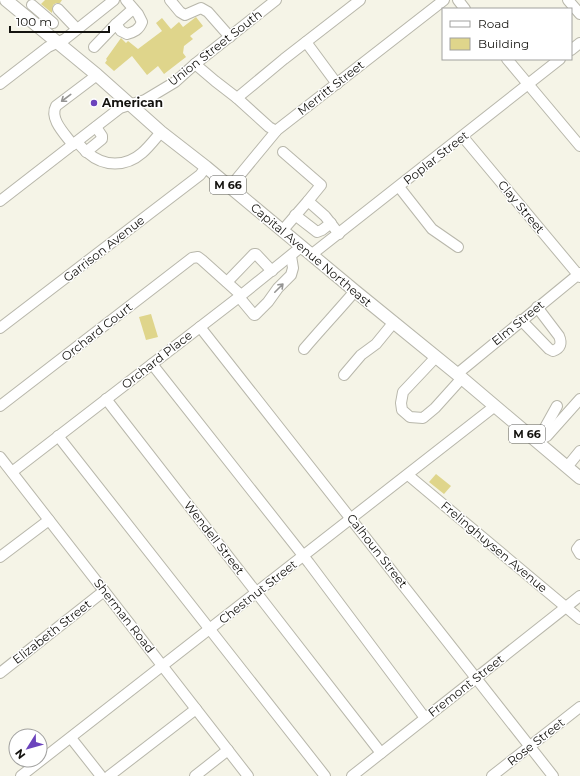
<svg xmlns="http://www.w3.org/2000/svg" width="580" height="776" font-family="Montserrat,sans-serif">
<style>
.building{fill:#dfd58b}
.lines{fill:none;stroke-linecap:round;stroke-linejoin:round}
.minor-casing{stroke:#b8b7ab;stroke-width:12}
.major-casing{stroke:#b8b7ab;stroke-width:14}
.minor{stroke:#fff;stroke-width:10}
.major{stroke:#fff;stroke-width:12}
.oneway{stroke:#959593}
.poi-dot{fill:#6b43bc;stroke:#fff;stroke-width:1.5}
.labels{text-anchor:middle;stroke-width:3;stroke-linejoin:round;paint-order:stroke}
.shield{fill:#fff;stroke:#5a5a57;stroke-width:1}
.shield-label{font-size:11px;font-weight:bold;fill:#14130f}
.street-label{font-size:12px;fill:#14130f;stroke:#fff}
.poi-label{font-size:12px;font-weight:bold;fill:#14130f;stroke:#fff;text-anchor:start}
</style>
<rect width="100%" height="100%" fill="#f5f4e7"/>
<g class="building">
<polygon points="45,0 62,0 60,3 56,3 53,5 52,13 41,4"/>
<polygon points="196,17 203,26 190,36 193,39 184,46 183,53 186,57 164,74 158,66 147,75 132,56 114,71 105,63 107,60 106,59 121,38 126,43 128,41 138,49 162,31 156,23 162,18 171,29 179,22 183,27"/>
<polygon points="151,314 158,337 146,340 139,317"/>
<polygon points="436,474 451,486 444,494 429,482"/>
</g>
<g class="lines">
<defs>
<g id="minor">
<polyline points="170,0 180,12 185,15 201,8 208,12 230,37"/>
<polyline points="458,0 465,9"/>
<polyline points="568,0 580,14"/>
<polyline points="32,5 53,23"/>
<polyline points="58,9 77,29"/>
<polyline points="116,24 133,9"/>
<polyline points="306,42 337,84"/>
<path d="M 94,47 L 116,24 L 121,31 L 127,34 C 134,32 139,30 142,22 L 138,14 L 126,0"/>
<polyline points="571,50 580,43"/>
<polyline points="507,59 580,146"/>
<polyline points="195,64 215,81 237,98 284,59 360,0"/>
<polyline points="0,84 48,47 65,39 114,0"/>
<polyline points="237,98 269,127 276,131"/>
<polyline points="463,137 580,277"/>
<path d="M 77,142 C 80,145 84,150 88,153 C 104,167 126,167 142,153 C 149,147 155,139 161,132"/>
<path d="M 73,145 C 65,134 49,119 56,106 L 97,75"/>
<polyline points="86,152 102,139 102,136 96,127"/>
<polyline points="283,152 321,185 308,201"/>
<polyline points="230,187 277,130 444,0"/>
<polyline points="399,187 432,229 458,247"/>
<polyline points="0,201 120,108 145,100 175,82 195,64 276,0"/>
<polyline points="295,215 317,232 322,230 331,223"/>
<polyline points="282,231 308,201 325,216 339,234"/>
<polyline points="311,255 560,59"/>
<polyline points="227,282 254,254 256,254 272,271"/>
<polyline points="239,297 254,315 255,315 268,302 278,288 291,275 293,268 291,256"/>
<path d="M 521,320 L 549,349 L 553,351 C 561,348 562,343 559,336 L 537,307"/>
<polyline points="200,327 553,776"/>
<polyline points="0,328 200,175 206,167"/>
<path d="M 304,349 C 321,329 338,311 355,291"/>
<polyline points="436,357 403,392 401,403 402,410 410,417 423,418 435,408 462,378"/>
<polyline points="152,364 309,563 425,718"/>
<polyline points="457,374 580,273"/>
<polyline points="344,375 361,355 376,344 394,322"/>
<polyline points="106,399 381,753"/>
<polyline points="0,406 192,258 198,257 202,260 241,295"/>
<polyline points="58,436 325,776"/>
<polyline points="541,439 547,436 580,399"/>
<polyline points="540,440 542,433 557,406"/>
<polyline points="0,457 248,776"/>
<polyline points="567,467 580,451"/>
<polyline points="12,472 239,297 301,247"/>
<polyline points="408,475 580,619"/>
<polyline points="580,545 577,549 580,554"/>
<polyline points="0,557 49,520"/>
<polyline points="0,673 104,591"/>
<polyline points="71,738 101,776"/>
<polyline points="21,776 495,406"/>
<polyline points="109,776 196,709"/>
<polyline points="195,776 228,750"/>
<polyline points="352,776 580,596"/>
<polyline points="492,776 580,707"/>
</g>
<polyline id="major" points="6,0 97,75 161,132 206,167 355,291 457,374 580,478"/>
</defs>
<use href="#minor" class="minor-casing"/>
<use href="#major" class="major-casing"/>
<use href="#minor" class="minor"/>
<use href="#major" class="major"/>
</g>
<defs><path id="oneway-shaft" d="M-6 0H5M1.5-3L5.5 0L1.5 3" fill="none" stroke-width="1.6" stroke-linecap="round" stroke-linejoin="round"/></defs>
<g class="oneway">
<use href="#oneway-shaft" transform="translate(66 98) rotate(143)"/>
<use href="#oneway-shaft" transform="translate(279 288) rotate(-45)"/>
</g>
<circle class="poi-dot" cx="94" cy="103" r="4"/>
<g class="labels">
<g class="shield">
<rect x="210" y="176" width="36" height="18" rx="3"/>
<rect x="509" y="425" width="36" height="18" rx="3"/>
</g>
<g class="shield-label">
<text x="228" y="189">M 66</text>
<text x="527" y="438">M 66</text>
</g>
<g class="street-label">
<text transform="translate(215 48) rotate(-38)" y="4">Union Street South</text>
<text transform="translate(331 88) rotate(-38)" y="4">Merritt Street</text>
<text transform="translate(436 158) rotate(-38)" y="4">Poplar Street</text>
<text transform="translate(521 207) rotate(50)" y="4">Clay Street</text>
<text transform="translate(104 249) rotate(-38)" y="4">Garrison Avenue</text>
<text transform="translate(311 255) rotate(40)" y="4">Capital Avenue Northeast</text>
<text transform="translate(518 323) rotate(-39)" y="4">Elm Street</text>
<text transform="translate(97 332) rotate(-38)" y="4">Orchard Court</text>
<text transform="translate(157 360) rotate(-38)" y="4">Orchard Place</text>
<text transform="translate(214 538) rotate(52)" y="4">Wendell Street</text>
<text transform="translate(494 547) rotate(40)" y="4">Frelinghuysen Avenue</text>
<text transform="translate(377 551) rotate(52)" y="4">Calhoun Street</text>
<text transform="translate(258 592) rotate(-38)" y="4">Chestnut Street</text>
<text transform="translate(124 616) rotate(52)" y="4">Sherman Road</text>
<text transform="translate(52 632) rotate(-38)" y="4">Elizabeth Street</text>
<text transform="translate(466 686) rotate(-38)" y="4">Fremont Street</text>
<text transform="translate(536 742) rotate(-38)" y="4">Rose Street</text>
</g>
<g class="poi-label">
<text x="102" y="107">American</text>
</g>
</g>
<rect x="442" y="8" width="130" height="52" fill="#ffffff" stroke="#a1a19f"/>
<rect x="450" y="21" width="20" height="6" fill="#ffffff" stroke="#a1a19f"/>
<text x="478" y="28" font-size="12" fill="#14130f">Road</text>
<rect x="450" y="38" width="20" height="12" fill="#dfd58b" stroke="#a1a19f"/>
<text x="478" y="48" font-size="12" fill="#14130f">Building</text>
<g transform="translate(28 748) rotate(233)"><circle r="19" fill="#ffffff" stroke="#a1a19f"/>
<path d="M0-3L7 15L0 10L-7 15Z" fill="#6b43bc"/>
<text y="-6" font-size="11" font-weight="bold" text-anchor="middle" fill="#14130f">N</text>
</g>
<path d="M10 26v6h99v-6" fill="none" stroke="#14130f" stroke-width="2"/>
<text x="16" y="26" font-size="12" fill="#14130f" stroke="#ffffff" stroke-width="3" paint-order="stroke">100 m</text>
</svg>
